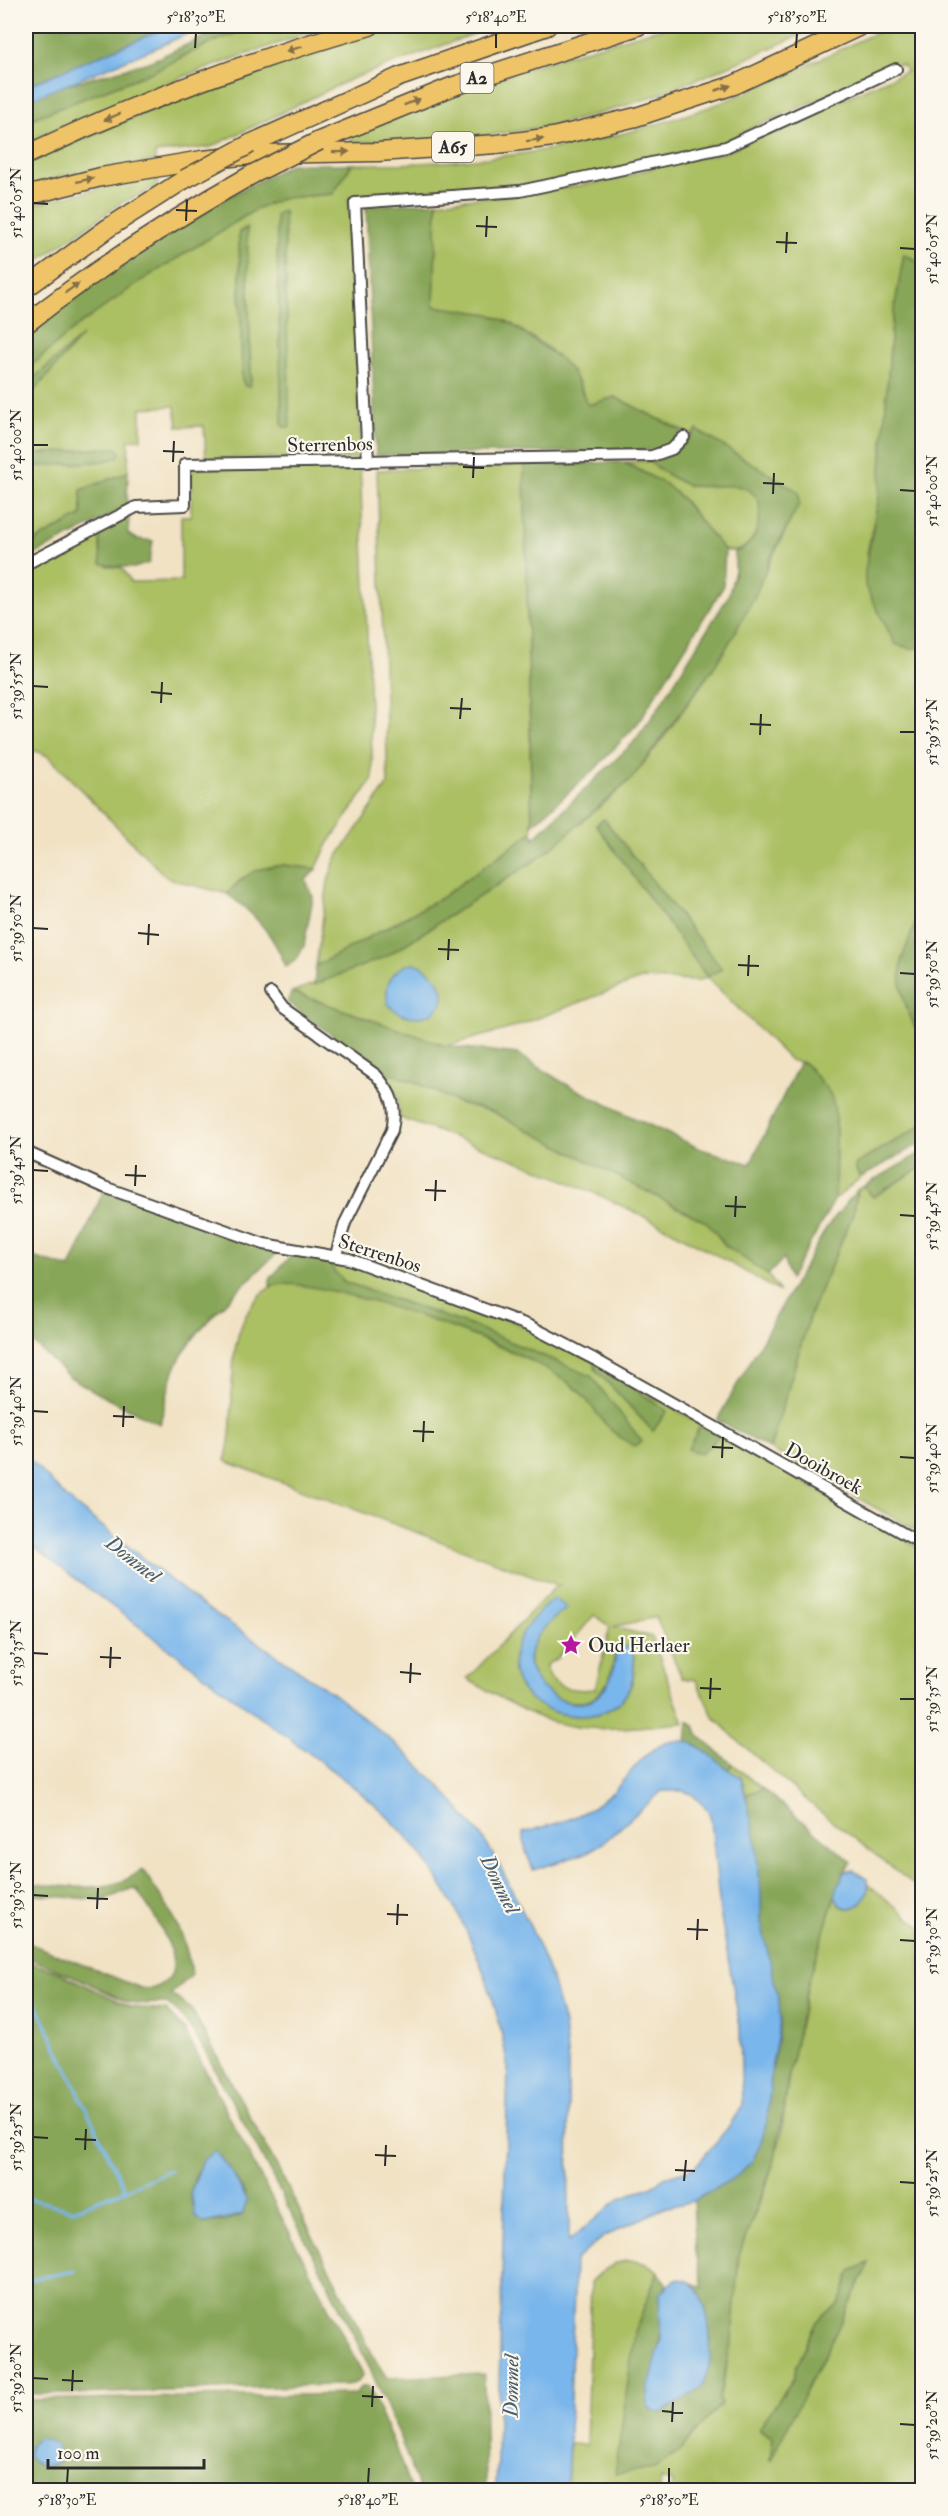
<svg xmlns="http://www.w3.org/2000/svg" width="948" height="2516" font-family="'IM FELL Double Pica',serif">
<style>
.green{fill:#abbf63;stroke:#6b7547;stroke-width:1.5;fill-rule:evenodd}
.forest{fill:#88a659;stroke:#5a6842;stroke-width:1.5;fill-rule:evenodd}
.water{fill:#79b6eb;stroke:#52708b;stroke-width:1.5}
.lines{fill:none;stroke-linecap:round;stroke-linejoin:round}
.stream{stroke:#79b6eb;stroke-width:3}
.street-casing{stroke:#494642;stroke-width:14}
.highway-casing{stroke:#494642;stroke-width:21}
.street{stroke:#fff;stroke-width:10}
.highway{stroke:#efc469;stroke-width:18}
.highway-bridge-casing{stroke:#494642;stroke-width:21;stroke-linecap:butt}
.highway-bridge{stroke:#efc469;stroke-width:18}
.oneway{fill:#837047}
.ticks{fill:none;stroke:#2b2b2b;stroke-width:2}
.labels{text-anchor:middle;stroke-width:4.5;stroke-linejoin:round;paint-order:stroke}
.shield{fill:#fbf7ec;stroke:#696865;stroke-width:1.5}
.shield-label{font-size:18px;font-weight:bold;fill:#2b2b2b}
.street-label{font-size:20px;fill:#2b2b2b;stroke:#fbf7ec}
.poi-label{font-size:20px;fill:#2b2b2b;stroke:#fbf7ec;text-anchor:start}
.water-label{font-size:21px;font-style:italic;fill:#465c6e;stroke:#fbf7ec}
.neatline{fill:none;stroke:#2b2b2b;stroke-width:2}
.ticks-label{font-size:15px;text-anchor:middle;fill:#2b2b2b}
</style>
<rect width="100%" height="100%" fill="#fbf7ec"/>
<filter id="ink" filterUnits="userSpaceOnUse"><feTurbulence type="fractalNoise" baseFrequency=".0167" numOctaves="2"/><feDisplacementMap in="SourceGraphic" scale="12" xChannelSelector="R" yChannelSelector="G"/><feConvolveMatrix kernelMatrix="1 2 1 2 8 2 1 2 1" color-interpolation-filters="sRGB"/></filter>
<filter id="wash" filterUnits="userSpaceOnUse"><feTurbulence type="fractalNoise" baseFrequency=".008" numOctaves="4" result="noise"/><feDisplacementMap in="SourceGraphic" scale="24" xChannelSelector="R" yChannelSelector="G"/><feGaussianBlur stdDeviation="1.35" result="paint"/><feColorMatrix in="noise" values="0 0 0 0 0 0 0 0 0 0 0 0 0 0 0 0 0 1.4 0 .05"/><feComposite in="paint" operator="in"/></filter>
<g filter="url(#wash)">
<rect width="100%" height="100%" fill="#f1e2c4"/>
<g class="green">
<path d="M 253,26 L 330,26 C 227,60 124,96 26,143 L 26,121 L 152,72 L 206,45 Z"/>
<path d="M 397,26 L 496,26 L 351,79 L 211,147 L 155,153 L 155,161 L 66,175 L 26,187 L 26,164 C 146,110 269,61 397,26 Z"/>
<path d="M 670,26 L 820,26 C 725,68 627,115 524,130 C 480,137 432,143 388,143 C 376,143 364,141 351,142 L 351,134 C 453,89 562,55 670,26 Z"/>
<path d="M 890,26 L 922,26 L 922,264 L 904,254 L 892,322 L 879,497 L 867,553 L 919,648 L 922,646 L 922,887 L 913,934 L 902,959 L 901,984 L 907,1009 L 916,1029 L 922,1037 L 922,1125 C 902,1141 874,1149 855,1167 L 860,1178 L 835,1199 L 836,1119 L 806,1064 L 790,1060 L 707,977 L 698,981 L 641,979 L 512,1028 L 446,1046 L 292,992 L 387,956 L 542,856 L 616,793 L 633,777 L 664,737 L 716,664 L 732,638 L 799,504 L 697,430 L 691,435 L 615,397 L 588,405 L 579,383 L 548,348 L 510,323 L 489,314 L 434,306 L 437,202 L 538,192 L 619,179 L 660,165 L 726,152 L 758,136 L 907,71 L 901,64 L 754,127 L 723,143 L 556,183 L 349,198 L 361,452 L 358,459 L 206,458 L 204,426 L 178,427 L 175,406 L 141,408 L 141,439 L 129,440 L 128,472 L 81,490 L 82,515 L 26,546 L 26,467 L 105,461 L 117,457 L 120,453 L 103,448 L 26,455 L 26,400 L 78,340 L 26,385 L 26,370 L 75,328 L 142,280 L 258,208 L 283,198 L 333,194 L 352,164 C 474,166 597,148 712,106 C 773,83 832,53 890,26 ZM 284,211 L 289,427 L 283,427 L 282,422 L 280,347 ZM 246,228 L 247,229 L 251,379 L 242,379 L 239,232 Z"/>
<polygon points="157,175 158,184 145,193 121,203 26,269 26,206"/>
<path d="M 648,461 C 660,469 673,480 687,485 C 707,491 738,477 755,494 C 770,510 755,559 723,550 L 683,499 L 667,485 L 624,462 Z"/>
<polygon points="360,464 373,779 328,844 316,869 284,865 242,878 227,894 170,879 163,874 48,756 26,747 26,568 99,530 107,566 122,568 131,582 181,581 181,516 191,516 191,468"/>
<polygon points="524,465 532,832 441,898 316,966 328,881 335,860 388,784 377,470"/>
<path d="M 382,1071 L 415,1082 L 459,1103 L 491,1111 L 708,1223 L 725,1245 L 768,1275 L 780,1292 C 727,1261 674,1230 618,1204 C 548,1171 474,1144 400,1118 C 400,1098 395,1087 382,1071 Z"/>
<polygon points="922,1167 922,1534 770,1449 811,1311 854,1212 857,1190 864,1186 873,1197"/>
<path d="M 328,1260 L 348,1264 L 504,1317 L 593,1361 L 596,1370 L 653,1431 L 667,1411 L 609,1372 L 701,1424 L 688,1449 L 720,1435 L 922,1549 L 922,1891 L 818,1810 L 738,1741 L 713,1716 L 696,1680 L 682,1678 L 656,1617 L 613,1627 L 652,1637 L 684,1723 C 637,1726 585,1736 541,1718 C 515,1708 491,1692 467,1679 L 554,1588 L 560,1586 L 225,1461 C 240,1409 220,1348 254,1302 C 260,1295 269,1285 279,1284 C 326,1276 530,1352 569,1382 C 590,1398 602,1422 622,1438 L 591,1376 L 475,1327 L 345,1282 L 334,1271 ZM 554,1599 L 567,1608 C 553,1619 535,1632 531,1650 C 522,1684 562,1712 593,1699 L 609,1681 L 617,1646 L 634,1656 C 634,1663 635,1672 633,1679 C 614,1759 435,1698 554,1599 ZM 594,1615 L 610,1627 L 595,1689 C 575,1691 550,1690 546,1665 L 558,1658 Z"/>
<polygon points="732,1764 763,1789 746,1794 741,1777 727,1771"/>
<path d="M 869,1885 L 922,1928 L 922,2490 L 671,2490 L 672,2482 L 661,2479 L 660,2490 L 567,2490 L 569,2444 L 586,2445 L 591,2282 C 611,2261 634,2253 658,2271 L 635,2332 L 719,2398 L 726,2372 L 739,2255 L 743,2241 L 765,2191 L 781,2136 L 789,2074 L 809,1980 L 835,1895 L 840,1906 C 858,1913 865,1900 869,1885 ZM 868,2263 L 835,2334 L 770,2459 L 773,2438 L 759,2429 L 794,2378 L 796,2367 L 817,2322 L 824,2314 L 839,2304 L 851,2271 Z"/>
</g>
<g class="forest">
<polygon points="26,26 171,26 26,86"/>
<polygon points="228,26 253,26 206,45 152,72 26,121 26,101 51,89 149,62"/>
<polygon points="291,164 352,164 333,194 283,198 258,208 142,280 75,328 26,370 26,332 39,321 205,209"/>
<path d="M 437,202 L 434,306 L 489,314 L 510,323 L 562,360 L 573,373 L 588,405 L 615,397 L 682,431 C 674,442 667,447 653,450 L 376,455 L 366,206 Z"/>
<polygon points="284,211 290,427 283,427 282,422 276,214"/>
<polygon points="247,228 251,379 250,386 245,386 242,379 239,232"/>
<polygon points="904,254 922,264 922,646 912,649 895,644 865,586 865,571 879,497 892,322"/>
<polygon points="82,336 26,400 26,385"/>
<path d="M 697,430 L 794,489 L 799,493 L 799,504 L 771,557 L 755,596 L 732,638 L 716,664 L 633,777 L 542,856 L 387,956 L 314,985 L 316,966 L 441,898 L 532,832 L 534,838 L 633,743 L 653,716 L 728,597 L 735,571 L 735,552 C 756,547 762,520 759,501 C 745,475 711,491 689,485 C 674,481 660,469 648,461 C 670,459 682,445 697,430 Z"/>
<polygon points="103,448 118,448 120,453 118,457 105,461 26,467 26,455"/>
<polygon points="623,462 667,485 682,499 725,551 723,587 638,723 595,769 532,825 524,465"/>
<polygon points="128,472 127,507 26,559 26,546 82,515 81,490"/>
<polygon points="129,516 128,534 137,539 153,541 149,563 134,568 101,564 99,530"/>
<polygon points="604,819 722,969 707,977 596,825"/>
<path d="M 922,861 L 922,1037 C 907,1018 895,981 903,957 C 908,940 916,925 920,908 C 923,892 921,877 922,861 Z"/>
<path d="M 284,865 L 316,869 L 306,880 L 313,897 L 304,946 L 297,959 L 286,967 C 274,935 255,914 227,894 C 248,872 254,868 284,865 Z"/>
<polygon points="292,992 446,1046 518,1054 562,1082 632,1117 701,1149 750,1164 800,1062 806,1064 830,1093 834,1105 836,1119 835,1199 790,1279 783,1259 768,1275 725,1245 708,1223 491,1111 459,1103 415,1082 382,1071 287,1002"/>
<polygon points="922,1125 922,1142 860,1178 855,1167 856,1164"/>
<polygon points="922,1152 922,1167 873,1197 864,1186"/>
<path d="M 104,1190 L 280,1250 C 248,1282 187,1332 173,1374 C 168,1390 164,1407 160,1424 L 106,1398 L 68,1376 L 26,1336 L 26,1255 L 70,1268 Z"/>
<polygon points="857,1190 854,1212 811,1312 770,1449 717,1420 827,1227"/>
<path d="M 292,1254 L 328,1260 L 334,1271 L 345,1282 L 475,1327 L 591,1376 L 642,1441 L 635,1446 C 626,1441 616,1436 609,1428 C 595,1413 584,1392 566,1381 C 542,1365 512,1350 485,1340 C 450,1326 299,1272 270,1287 L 270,1279 Z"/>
<polygon points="593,1361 667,1411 653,1431 596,1370"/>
<polygon points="701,1424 720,1435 701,1454 688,1449"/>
<polygon points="688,1721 695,1727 700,1737 732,1764 727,1771 698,1746 686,1742"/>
<path d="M 763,1789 L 852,1862 L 844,1872 L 835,1895 L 809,1980 L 789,2074 L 775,2159 L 739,2255 L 732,2340 L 719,2398 L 721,2404 L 680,2450 L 654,2468 L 615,2474 L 635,2332 L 658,2271 L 667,2285 L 665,2287 L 658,2358 L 648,2390 L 661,2413 L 678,2403 L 711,2341 L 701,2296 L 694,2284 L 703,2288 L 696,2252 L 693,2201 C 721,2185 745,2176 760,2145 L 780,2022 L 761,1922 L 761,1893 L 746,1794 Z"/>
<path d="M 142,1869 C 166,1904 188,1932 191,1976 L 171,1994 L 192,2010 L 278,2168 L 376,2361 L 387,2378 L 484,2374 L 486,2490 L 419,2490 C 380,2374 318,2266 262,2157 C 249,2133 236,2109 223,2085 C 207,2055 193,2025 167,2003 L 137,2004 L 125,2001 L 78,1978 L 26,1957 L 26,1942 L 141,1988 C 151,1990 158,1988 166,1981 C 189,1963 149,1908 137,1890 L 133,1888 L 104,1900 L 37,1895 L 26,1888 L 26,1883 C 64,1885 111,1897 142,1869 Z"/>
<path d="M 26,1961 L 58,1972 L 131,2007 L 166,2010 L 185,2031 L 363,2374 C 358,2388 342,2384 330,2385 L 81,2394 L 26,2394 ZM 215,2151 L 232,2173 L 245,2194 L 243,2215 L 227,2220 L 204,2223 C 180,2205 194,2165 215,2151 Z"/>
<polygon points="869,2263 835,2334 770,2461 773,2438 759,2428 794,2378 796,2367 817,2322 824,2314 839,2304 851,2271"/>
<polygon points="361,2387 369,2387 396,2449 411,2490 26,2490 26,2400 356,2394"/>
</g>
<g class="water">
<polygon points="171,26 204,26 158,47 26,101 26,86"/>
<path d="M 413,963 C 421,964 427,969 433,975 C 465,1008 414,1033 388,1004 C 384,983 391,969 413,963 Z"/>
<path d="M 26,1456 L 69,1500 L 197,1601 L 335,1695 L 397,1745 L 437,1783 L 480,1834 L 498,1862 L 531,1928 L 552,1979 L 564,2025 L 568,2063 L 569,2241 L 620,2198 L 650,2187 L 668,2176 L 694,2168 L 727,2129 L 742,2106 L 740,2027 L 720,1911 L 711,1819 L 708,1810 L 692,1794 L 683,1791 L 662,1791 L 603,1843 L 586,1853 L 533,1870 L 526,1851 L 523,1833 C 544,1826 569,1822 588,1810 C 597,1804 607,1798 614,1791 C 634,1770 653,1735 687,1742 C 707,1747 721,1768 741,1777 L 755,1836 L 761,1893 L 761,1922 L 779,2002 L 780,2022 L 772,2064 L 767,2121 L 760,2145 L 752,2161 L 737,2176 L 693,2201 L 664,2208 L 605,2236 L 575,2260 L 567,2490 L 496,2490 L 508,2069 C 497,1991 466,1916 420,1853 C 382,1802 315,1758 264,1720 C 188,1663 111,1606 35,1548 L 26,1539 Z"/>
<path d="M 554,1598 L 567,1608 C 541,1627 512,1657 542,1687 C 561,1705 589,1712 606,1686 C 614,1675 615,1659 617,1646 L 631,1647 L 633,1651 C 652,1770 423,1709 554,1598 Z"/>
<path d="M 853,1870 L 868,1879 C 871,1897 858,1913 840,1906 L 835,1895 L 844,1872 Z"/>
<polygon points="215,2151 232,2173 247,2201 242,2215 204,2223 196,2217 194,2212 191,2191 203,2160"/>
<path d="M 675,2279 C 683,2279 691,2280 696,2287 C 711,2306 717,2370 700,2389 L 661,2413 L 652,2411 L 647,2405 L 648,2390 L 661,2341 L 659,2294 Z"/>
<path d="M 40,2438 C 55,2441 60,2446 58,2462 C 33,2476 16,2448 40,2438 Z"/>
</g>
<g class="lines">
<g class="stream">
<polyline points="26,1983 125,2190 73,2210 26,2198"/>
<polyline points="125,2190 170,2170"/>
<polyline points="26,2280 75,2271"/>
</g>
</g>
</g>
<g filter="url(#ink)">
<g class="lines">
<defs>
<g id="street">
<polyline points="368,462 355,203 520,191 726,147 896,69"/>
<polyline points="26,564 136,507 185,505 185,464 652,456 672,449 684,437"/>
<path d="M 271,993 L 282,1008 L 376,1075 C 392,1093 397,1106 392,1130 L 345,1223 L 336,1255"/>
<polyline points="26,1152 104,1187 264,1244 349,1259 530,1326 594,1359 922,1544"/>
</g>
<g id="highway">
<polyline points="319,141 451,87 638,26"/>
<polyline points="250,144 399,77 547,26"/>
<path d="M 26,155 C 136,103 252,59 370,26"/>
<polyline points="26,196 101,177 202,160 261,154 378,152 497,144 553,137 636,117 734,85 860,26"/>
<polyline points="26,288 108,228 185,179"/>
<path d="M 26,324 C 98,267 173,219 253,174"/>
</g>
</defs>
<use href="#street" class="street-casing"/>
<use href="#highway" class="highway-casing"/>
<use href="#street" class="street"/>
<use href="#highway" class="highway"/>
<defs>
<g id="highway-bridge">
<polyline points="253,174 319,141"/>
<polyline points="185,179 250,144"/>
</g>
</defs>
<use href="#highway-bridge" class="highway-bridge-casing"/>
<use href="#highway-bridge" class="highway-bridge"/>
</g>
<defs><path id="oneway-solid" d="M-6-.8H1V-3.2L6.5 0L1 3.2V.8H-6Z" transform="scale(1.5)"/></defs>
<g class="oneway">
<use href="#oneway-solid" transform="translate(294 49) rotate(163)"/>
<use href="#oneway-solid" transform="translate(723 88) rotate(-18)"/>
<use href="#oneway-solid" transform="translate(412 102) rotate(-22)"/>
<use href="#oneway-solid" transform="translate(112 117) rotate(157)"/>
<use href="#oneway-solid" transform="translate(535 140) rotate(-7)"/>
<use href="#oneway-solid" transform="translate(341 152) rotate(-1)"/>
<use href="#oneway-solid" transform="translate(85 180) rotate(-13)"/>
<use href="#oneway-solid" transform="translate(72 288) rotate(-35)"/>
</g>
</g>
<path class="ticks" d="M 195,48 L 196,33M 496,48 L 496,33M 796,48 L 797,33M 33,203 L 48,204M 176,210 L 197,211M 186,221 L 187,200M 476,226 L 497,227M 486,237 L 487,216M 776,242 L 797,243M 900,248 L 915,249M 786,253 L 787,232M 33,445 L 48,445M 163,451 L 184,452M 173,462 L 174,441M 463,467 L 484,468M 473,478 L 474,457M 763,483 L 784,484M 900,490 L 915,491M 773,494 L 774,473M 33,686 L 48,687M 151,692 L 172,694M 161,703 L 162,682M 450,708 L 471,709M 460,719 L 462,698M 750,724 L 771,725M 900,732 L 915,732M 760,735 L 761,714M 33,928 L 48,929M 138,933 L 159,935M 148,945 L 149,924M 438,949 L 459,950M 448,960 L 449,939M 738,965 L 759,966M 900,973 L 915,974M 748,976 L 749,955M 33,1170 L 48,1171M 125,1175 L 146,1176M 135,1186 L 136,1165M 425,1190 L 446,1191M 435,1201 L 436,1180M 725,1206 L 746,1207M 900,1215 L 915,1216M 735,1217 L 736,1196M 33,1411 L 48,1412M 113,1416 L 134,1417M 123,1427 L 124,1406M 413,1431 L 434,1432M 423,1442 L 424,1421M 712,1447 L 733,1448M 900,1457 L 915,1458M 722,1458 L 723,1437M 33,1653 L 48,1654M 100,1657 L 121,1658M 110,1668 L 111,1647M 400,1672 L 421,1674M 410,1683 L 411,1663M 700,1688 L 721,1689M 710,1699 L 711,1678M 900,1699 L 915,1699M 33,1895 L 48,1896M 87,1898 L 108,1899M 97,1909 L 98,1888M 387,1914 L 408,1915M 397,1925 L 398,1904M 687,1929 L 708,1930M 697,1940 L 698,1919M 900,1940 L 915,1941M 33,2137 L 48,2138M 75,2139 L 96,2140M 85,2150 L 86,2129M 375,2155 L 396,2156M 385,2166 L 386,2145M 675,2170 L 695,2171M 684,2181 L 686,2160M 900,2182 L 915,2183M 33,2378 L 48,2379M 62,2380 L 83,2381M 72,2391 L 73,2370M 362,2396 L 383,2397M 372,2407 L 373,2386M 662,2411 L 683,2413M 672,2422 L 673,2402M 900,2424 L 915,2425M 67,2483 L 68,2468M 368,2483 L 369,2468M 669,2483 L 669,2468"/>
<defs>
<symbol id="sight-bare" viewBox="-9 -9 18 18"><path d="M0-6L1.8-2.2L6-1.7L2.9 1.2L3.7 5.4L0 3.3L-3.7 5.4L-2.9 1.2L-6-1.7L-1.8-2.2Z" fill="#b5179e" stroke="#fbf7ec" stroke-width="2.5" paint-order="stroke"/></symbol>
</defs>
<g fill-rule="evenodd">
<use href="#sight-bare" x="556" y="1630" width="30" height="30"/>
</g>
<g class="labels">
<g class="shield">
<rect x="460.5" y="63" width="33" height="30" rx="4.5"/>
<rect x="432" y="132" width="42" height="30" rx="4.5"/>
</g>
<g class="shield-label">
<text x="477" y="84">A2</text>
<text x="453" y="153">A65</text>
</g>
<g class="street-label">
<text transform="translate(330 444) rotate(-1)" y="7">Sterrenbos</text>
<text transform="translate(380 1253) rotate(18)" y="7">Sterrenbos</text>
<text transform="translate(824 1468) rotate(29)" y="7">Dooibroek</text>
</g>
<g class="poi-label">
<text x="588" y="1652">Oud Herlaer</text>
</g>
<g class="water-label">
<text transform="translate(133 1559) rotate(38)" y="7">Dommel</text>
<text transform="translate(500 1884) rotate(64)" y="7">Dommel</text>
<text transform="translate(511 2386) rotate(-89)" y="7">Dommel</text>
</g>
</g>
<rect width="948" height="2516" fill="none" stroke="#fbf7ec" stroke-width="66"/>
<path d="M48 2459v9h156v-9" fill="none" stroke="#2b2b2b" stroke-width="3"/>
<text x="57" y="2459" font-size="18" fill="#2b2b2b" stroke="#fbf7ec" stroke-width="4.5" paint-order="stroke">100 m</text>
<rect x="33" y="33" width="882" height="2450" class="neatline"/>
<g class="ticks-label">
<text x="196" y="22">5°18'30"E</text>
<text x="496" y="22">5°18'40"E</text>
<text x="797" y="22">5°18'50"E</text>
<text transform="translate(16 203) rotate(-90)" y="5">51°40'05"N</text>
<text transform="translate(932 249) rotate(-90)" y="5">51°40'05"N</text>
<text transform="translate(16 445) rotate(-90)" y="5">51°40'00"N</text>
<text transform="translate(932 491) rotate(-90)" y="5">51°40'00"N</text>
<text transform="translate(16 686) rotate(-90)" y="5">51°39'55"N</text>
<text transform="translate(932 732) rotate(-90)" y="5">51°39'55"N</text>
<text transform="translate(16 928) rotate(-90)" y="5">51°39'50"N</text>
<text transform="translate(932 974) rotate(-90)" y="5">51°39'50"N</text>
<text transform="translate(16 1170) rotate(-90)" y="5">51°39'45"N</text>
<text transform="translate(932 1216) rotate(-90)" y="5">51°39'45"N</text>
<text transform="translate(16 1411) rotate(-90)" y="5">51°39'40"N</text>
<text transform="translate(932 1458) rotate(-90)" y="5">51°39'40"N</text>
<text transform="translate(16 1653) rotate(-90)" y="5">51°39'35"N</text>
<text transform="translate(932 1699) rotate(-90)" y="5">51°39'35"N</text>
<text transform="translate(16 1895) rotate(-90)" y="5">51°39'30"N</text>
<text transform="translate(932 1941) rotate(-90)" y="5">51°39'30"N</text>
<text transform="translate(16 2137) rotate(-90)" y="5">51°39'25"N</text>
<text transform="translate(932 2183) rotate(-90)" y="5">51°39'25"N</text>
<text transform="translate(16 2378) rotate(-90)" y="5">51°39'20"N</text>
<text transform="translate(932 2425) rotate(-90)" y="5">51°39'20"N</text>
<text x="67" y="2505">5°18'30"E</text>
<text x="368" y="2505">5°18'40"E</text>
<text x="669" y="2505">5°18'50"E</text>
</g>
</svg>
